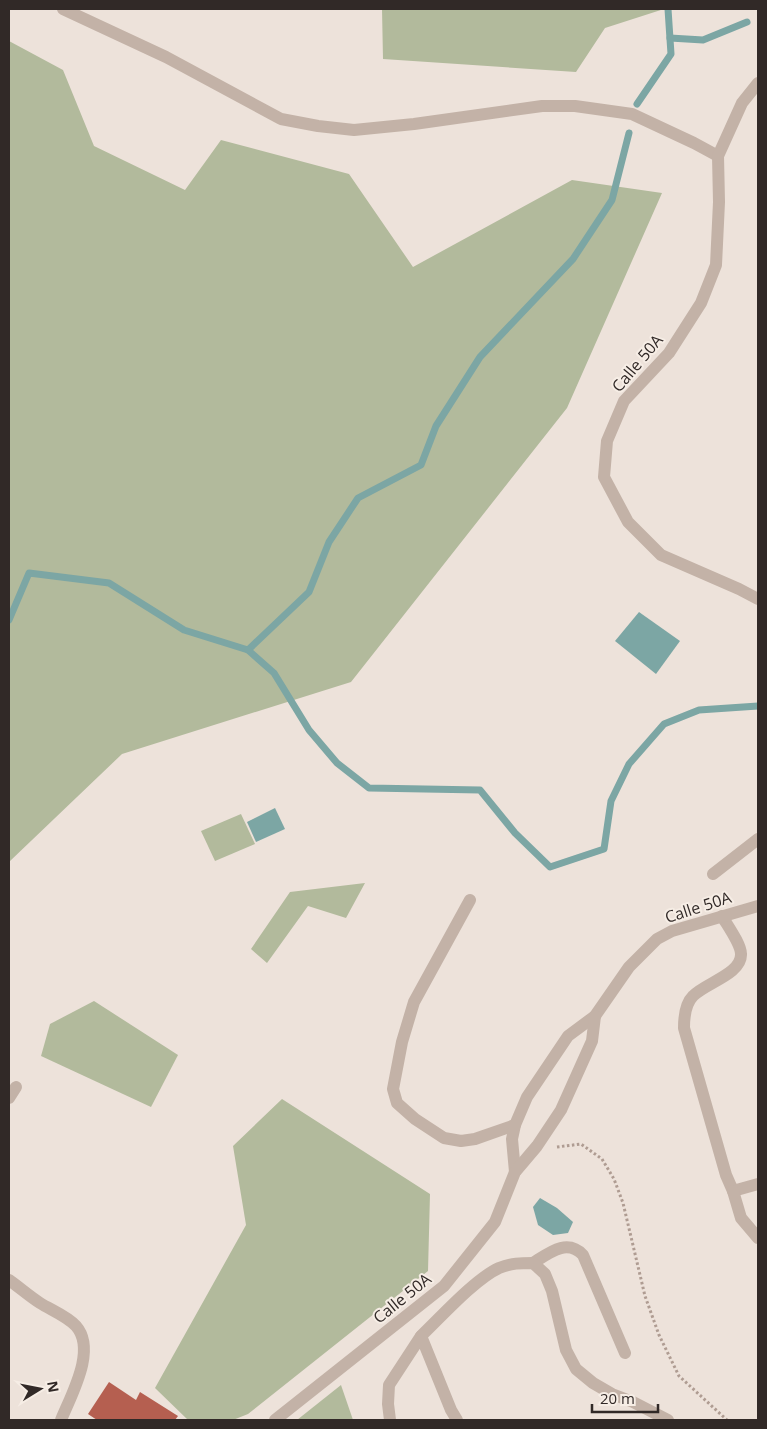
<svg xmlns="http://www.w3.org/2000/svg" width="767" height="1429" font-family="'Open Sans',sans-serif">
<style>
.green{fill:#b2ba9c}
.water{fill:#7ca6a4}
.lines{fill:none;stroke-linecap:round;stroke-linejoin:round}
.stream{stroke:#7ca6a4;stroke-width:7}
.building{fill:#b55f50}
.path{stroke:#af9c92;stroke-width:3;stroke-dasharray:2.5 2.5;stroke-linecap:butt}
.lane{stroke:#c3b2a7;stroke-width:12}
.street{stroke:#c3b2a7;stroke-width:12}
.labels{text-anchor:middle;stroke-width:4;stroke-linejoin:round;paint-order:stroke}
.street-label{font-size:16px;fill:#312927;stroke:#f6ede5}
</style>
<rect width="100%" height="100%" fill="#ede2da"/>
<g class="green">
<polygon points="382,9 664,9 605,28 576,72 383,59"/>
<polygon points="9,41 63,70 94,146 185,190 221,140 349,174 413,267 572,180 662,193 567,408 351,682 122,754 9,862"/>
<polygon points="241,814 255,844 215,861 201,831"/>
<polygon points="365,883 346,918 308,906 267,963 251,949 290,892"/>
<polygon points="94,1001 178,1055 151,1107 41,1056 50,1024"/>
<polygon points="282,1099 430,1194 428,1271 248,1414 233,1420 188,1420 155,1388 246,1225 233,1146"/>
<polygon points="341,1385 353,1420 297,1420"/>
</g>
<g class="water">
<polygon points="639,612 680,641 656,674 615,641"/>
<polygon points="275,808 285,829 256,842 247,822"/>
<polygon points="540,1198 557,1208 573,1222 568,1233 553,1235 538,1225 533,1207"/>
</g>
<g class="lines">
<g class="stream">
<polyline points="670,38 703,40 747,22"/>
<polyline points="637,104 671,54 668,9"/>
<polyline points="9,620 29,573 109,583 184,630 248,650 309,592 329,542 358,498 421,465 436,426 480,357 573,259 612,200 629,133"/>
<polyline points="248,650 274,673 309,730 337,763 369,788 480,790 515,833 550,867 604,849 611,801 629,764 664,724 699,710 758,706"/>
</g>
</g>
<polygon class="building" points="109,1382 136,1400 140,1392 178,1416 175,1420 97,1420 88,1414"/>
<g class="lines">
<polyline class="path" points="557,1147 581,1144 602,1159 614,1179 623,1203 645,1296 659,1335 679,1376 727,1420"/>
<g class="lane">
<polyline points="63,9 166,57 281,119 318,126 354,130 414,124 542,106 575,106 632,114 694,143 718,156"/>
<polyline points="713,874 758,839"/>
<polyline points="470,900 414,1002 402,1042 393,1089 397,1103 415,1119 444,1138 461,1141 475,1139 515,1125"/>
<path d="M 722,916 C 727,925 741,944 741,954 C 742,974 705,983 693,996 C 685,1004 684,1017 684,1028 L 726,1175 L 733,1191 L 758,1184"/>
<polyline points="9,1098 16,1087"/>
<polyline points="733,1191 741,1218 758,1238"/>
<path d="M 533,1263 C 549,1253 567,1238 583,1255 L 625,1353"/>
<path d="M 9,1280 C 19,1287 29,1296 40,1303 C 51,1310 67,1316 76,1326 C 97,1350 71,1395 61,1420"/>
<path d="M 421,1336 C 441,1317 475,1279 499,1268 C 511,1263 521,1263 533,1263 L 545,1274 L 552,1291 L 566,1350 L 576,1369 L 593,1383 L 612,1394 L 633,1402 L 668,1420"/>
<polyline points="390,1420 388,1404 389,1385 421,1336 451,1410 457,1420"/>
</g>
<g class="street">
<polyline points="758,83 742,103 718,156 719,202 716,265 701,303 669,353 624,401 607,441 604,477 628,522 661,555 739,589 758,599"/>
<polyline points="515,1172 512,1139 515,1125 527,1097 568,1036 595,1016 629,967 657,939 672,931 758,906"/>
<polyline points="275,1420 444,1286 495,1222 515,1172 537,1146 561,1110 592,1041 595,1016"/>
</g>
</g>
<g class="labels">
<g class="street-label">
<text transform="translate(637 363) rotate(-50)" y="6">Calle 50A</text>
<text transform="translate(698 907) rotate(-18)" y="6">Calle 50A</text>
<text transform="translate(402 1298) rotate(-39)" y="6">Calle 50A</text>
</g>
</g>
<rect width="767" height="1429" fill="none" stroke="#312927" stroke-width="20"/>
<g transform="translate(40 1389) rotate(80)" stroke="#f6ede5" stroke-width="4" paint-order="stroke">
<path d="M0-4L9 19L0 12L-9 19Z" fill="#312927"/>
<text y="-8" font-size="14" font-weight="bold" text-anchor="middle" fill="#312927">N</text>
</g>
<path d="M592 1404v8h66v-8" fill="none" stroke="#312927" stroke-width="2.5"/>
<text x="600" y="1404" font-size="15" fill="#312927" stroke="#f6ede5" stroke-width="4" paint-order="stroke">20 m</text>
</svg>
